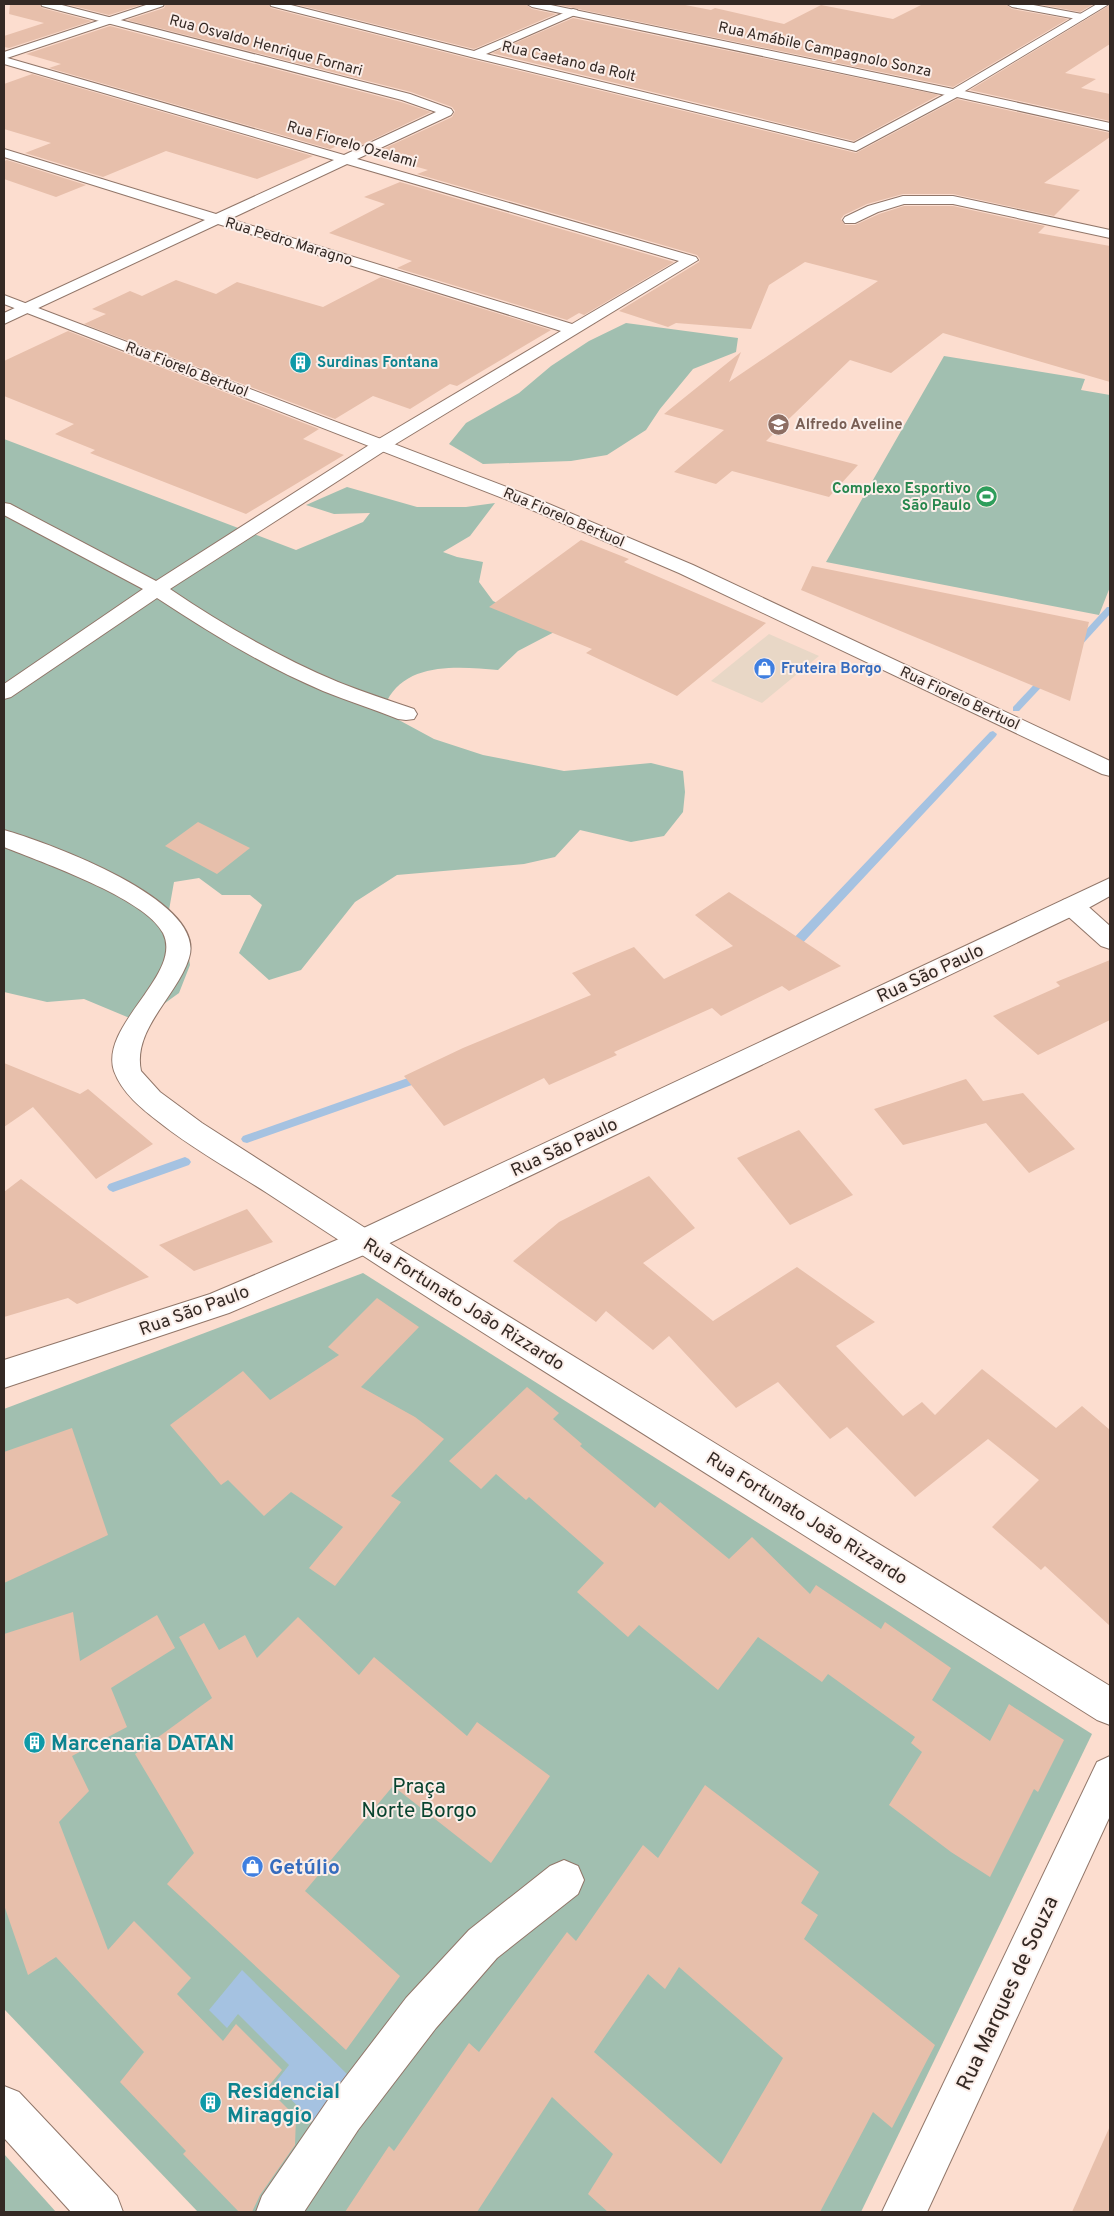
<svg xmlns="http://www.w3.org/2000/svg" width="1114" height="2216" font-family="Overpass,sans-serif">
<style>
.commercial{fill:#e8d7c6}
.green{fill:#a1bfb0}
.water{fill:#a5c2e1}
.lines{fill:none;stroke-linecap:round;stroke-linejoin:round}
.stream{fill:#a5c2e1;fill-rule:evenodd}
.building{fill:#e7bfab;fill-rule:evenodd}
.street-casing{stroke:#917669;stroke-width:2}
.secondary-casing{stroke:#917669;stroke-width:2}
.street{fill:#fff;fill-rule:evenodd}
.secondary{fill:#fff;fill-rule:evenodd}
.labels{text-anchor:middle;stroke-width:4;stroke-linejoin:round;paint-order:stroke}
.far-street-label{font-size:15px;fill:#342924;stroke:#fbeee9}
.far-culture-label{font-size:15px;font-weight:bold;fill:#0d838f;stroke:#fbeee9;text-anchor:start}
.far-education-label{font-size:15px;font-weight:bold;fill:#785e54;stroke:#fbeee9;text-anchor:start}
.far-leisure-label{font-size:15px;font-weight:bold;fill:#27864d;stroke:#fbeee9;text-anchor:end}
.far-shop-label{font-size:15px;font-weight:bold;fill:#366cbe;stroke:#fbeee9;text-anchor:start}
.street-label{font-size:18px;fill:#342924;stroke:#fbeee9}
.near-culture-label{font-size:21px;font-weight:bold;fill:#0d838f;stroke:#fbeee9;text-anchor:start}
.near-park-label{font-size:21px;fill:#0a4430;stroke:#fbeee9}
.near-shop-label{font-size:21px;font-weight:bold;fill:#366cbe;stroke:#fbeee9;text-anchor:start}
.near-street-label{font-size:21px;fill:#342924;stroke:#fbeee9}
</style>
<rect width="100%" height="100%" fill="#fcddcf"/>
<polygon class="commercial" points="769,634 819,656 762,703 711,681"/>
<g class="green">
<polygon points="626,323 738,338 736,352 693,369 660,409 646,430 607,455 571,461 483,464 449,444 466,423 519,393 551,366 589,341"/>
<polygon points="944,356 1085,379 1081,390 1110,395 1110,587 1099,615 826,562"/>
<path d="M 4,439 L 296,550 L 363,522 L 370,513 L 334,514 L 306,505 L 347,487 L 417,507 L 466,507 L 495,503 L 470,536 L 443,552 L 457,557 L 483,562 L 479,582 L 493,601 L 536,622 L 560,629 L 518,651 L 498,670 C 461,667 407,661 387,701 L 397,719 L 434,739 L 483,755 L 564,771 L 651,763 L 683,771 L 685,792 L 683,812 L 664,836 L 631,842 L 580,830 L 555,857 L 524,864 L 397,875 L 355,902 L 301,970 L 269,980 L 239,953 L 262,905 L 250,895 L 222,895 L 199,878 L 174,882 L 169,910 L 186,940 L 190,965 L 179,993 L 154,1011 L 132,1019 L 84,999 L 47,1002 L 4,992 Z"/>
<polygon points="363,1273 1092,1734 861,2212 198,2212 4,2009 4,1409"/>
<polygon points="4,2154 56,2212 4,2212"/>
</g>
<polygon class="water" points="242,1970 349,2076 314,2123 275,2083 289,2065 238,2014 227,2028 209,2010"/>
<g class="lines">
<g class="stream">
<polygon points="1107,607 1110,607 1110,614 1079,648 1073,648 1073,644"/>
<polygon points="1046,674 1050,677 1049,679 1019,711 1013,711 1013,707 1043,675"/>
<polygon points="993,731 997,734 996,736 798,948 788,951 784,950 783,947 784,944 790,942 990,732"/>
<polygon points="422,1073 428,1077 426,1080 247,1143 243,1142 241,1139 243,1136"/>
<polygon points="185,1157 189,1159 191,1162 189,1165 113,1192 109,1190 107,1187 109,1184"/>
</g>
</g>
<g class="building">
<polygon points="10,4 39,4 42,8 92,21 9,48 4,47 4,36 44,23 9,14"/>
<polygon points="65,4 144,4 109,15"/>
<polygon points="166,4 268,4 271,8 475,60 856,153 957,99 1110,133 1110,137 1044,183 1080,190 1054,216 953,194 903,194 867,204 844,215 841,219 845,225 855,225 879,214 904,206 953,206 1045,226 1038,233 1110,246 1110,382 943,333 891,373 850,360 766,441 858,465 829,497 732,471 716,484 674,472 724,430 664,414 741,352 729,382 878,281 805,262 769,285 751,329 676,323 668,327 619,311 699,262 700,259 697,255 417,174 428,170 372,154 452,117 455,111 452,107 411,92 127,20 164,8"/>
<polygon points="294,4 525,4 532,9 556,14 474,49"/>
<polygon points="554,4 680,4 711,10 715,8 784,24 821,5 893,19 923,4 1005,4 1012,9 1068,19 953,87"/>
<polygon points="1037,4 1094,4 1080,12"/>
<polygon points="1110,5 1110,44 1065,73 1096,79 1081,88 1110,94 1110,121 970,90"/>
<polygon points="573,18 939,95 854,141 492,53"/>
<polygon points="110,26 401,102 431,112 353,149 340,145 330,149 49,68 61,64 26,54"/>
<polygon points="32,74 313,156 257,179 166,151 103,177 25,153 51,143 4,129 4,84"/>
<polygon points="7,160 86,185 56,197 4,179 4,161"/>
<polygon points="400,182 674,262 584,315 579,313 567,320 397,268 412,261 329,233 385,204 364,197"/>
<polygon points="381,277 551,330 457,386 450,384 410,409 373,396 335,419 84,324 106,314 92,309 130,291 142,296 176,280 216,294 237,282 323,307"/>
<polygon points="68,331 319,429 303,439 344,455 246,514 90,453 95,450 55,434 74,424 4,396 4,361"/>
<polygon points="581,540 629,559 624,562 766,623 677,696 586,653 592,649 489,607"/>
<polygon points="812,566 1089,622 1070,701 801,590"/>
<polygon points="198,822 250,848 217,874 165,846"/>
<polygon points="729,892 841,966 789,991 782,986 721,1016 712,1008 614,1052 617,1055 549,1085 544,1078 444,1126 404,1076 463,1048 591,995 572,973 634,947 664,979 733,946 695,915"/>
<polygon points="1110,960 1110,1020 1038,1055 993,1016 1060,986 1056,982"/>
<polygon points="4,1063 80,1094 88,1089 153,1144 96,1179 33,1107 4,1127"/>
<polygon points="966,1079 983,1101 1023,1093 1075,1149 1029,1173 986,1123 903,1145 874,1109"/>
<polygon points="799,1130 853,1195 790,1225 737,1158"/>
<polygon points="649,1176 695,1228 643,1263 713,1321 797,1267 875,1322 836,1346 903,1416 922,1402 935,1415 982,1369 1056,1428 1082,1406 1110,1430 1110,1626 1045,1566 1041,1570 992,1527 1039,1480 988,1439 915,1497 847,1427 830,1439 778,1382 736,1408 669,1336 653,1350 606,1311 596,1322 513,1261 559,1222"/>
<polygon points="21,1179 38,1192 149,1277 77,1304 68,1298 4,1317 4,1192"/>
<polygon points="247,1209 273,1242 194,1271 159,1245"/>
<polygon points="377,1298 419,1327 361,1387 415,1417 444,1439 391,1496 401,1502 335,1586 309,1568 343,1527 291,1492 264,1516 228,1480 221,1485 170,1425 243,1371 270,1400 339,1355 328,1347"/>
<polygon points="527,1387 559,1413 553,1419 582,1444 580,1446 655,1508 660,1502 729,1559 752,1537 810,1594 816,1585 881,1629 885,1622 951,1668 932,1700 990,1741 1009,1704 1064,1740 1038,1792 1034,1789 990,1877 951,1852 889,1805 922,1752 911,1743 915,1737 828,1674 822,1682 758,1637 718,1690 639,1625 628,1637 577,1592 604,1563 529,1497 526,1500 496,1474 481,1489 449,1461"/>
<polygon points="72,1428 108,1535 4,1583 4,1452"/>
<polygon points="73,1612 80,1661 157,1615 175,1648 111,1688 127,1727 72,1756 89,1791 59,1822 108,1950 134,1921 191,1978 177,1994 223,2041 236,2024 282,2070 267,2088 296,2117 295,2145 260,2195 252,2212 239,2212 183,2154 186,2151 120,2082 144,2052 56,1957 28,1975 4,1905 4,1634"/>
<polygon points="298,1617 359,1675 374,1657 467,1736 477,1722 550,1776 491,1863 393,1786 305,1891 400,1976 346,2050 167,1884 194,1853 135,1754 212,1698 179,1637 204,1623 219,1650 245,1635 257,1658"/>
<path d="M 705,1785 L 819,1872 L 801,1903 L 818,1915 L 804,1939 L 935,2045 L 892,2128 L 873,2112 L 820,2212 L 608,2212 L 588,2194 L 613,2154 L 552,2097 L 477,2212 L 345,2212 L 389,2146 L 394,2151 L 469,2043 L 479,2052 L 567,1932 L 576,1941 L 643,1845 L 658,1858 ZM 679,1967 L 783,2058 L 721,2164 L 594,2052 L 648,1974 L 665,1989 Z"/>
<polygon points="1110,2126 1110,2212 1072,2212"/>
</g>
<g class="lines">
<defs>
<g id="street">
<path d="M 41,4 L 58,4 L 410,94 L 451,109 L 453,112 L 451,115 L 357,159 L 696,257 L 698,260 L 389,448 L 170,589 C 223,625 279,657 338,682 C 363,692 388,700 414,709 L 417,714 L 414,719 L 406,720 L 398,719 C 373,709 348,701 323,691 C 264,666 210,633 157,598 L 11,697 L 4,699 L 4,684 L 143,589 L 4,515 L 4,503 L 10,504 L 156,581 L 377,440 L 561,331 L 218,224 L 4,324 L 4,313 L 205,220 L 4,157 L 4,149 L 216,214 L 334,160 L 4,64 L 4,57 L 344,155 L 436,112 L 402,100 L 42,6 ZM 347,164 L 679,261 L 572,324 L 230,219 Z"/>
<polygon points="270,4 287,4 474,51 573,9 577,10 578,12 577,14 486,54 854,143 955,89 1110,123 1110,131 957,97 856,151 475,58 271,6"/>
<polygon points="1007,4 1028,4 1082,14 1087,17 1082,20 1012,7"/>
<polygon points="903,196 953,196 1110,230 1110,238 953,204 904,204 878,212 855,223 845,223 843,220 845,217 868,206"/>
<path d="M 4,830 C 46,842 208,900 189,958 C 178,995 132,1029 141,1071 L 160,1092 L 202,1123 L 373,1233 L 1110,1686 L 1110,1725 L 1097,1720 C 899,1595 702,1471 504,1346 C 425,1296 346,1245 267,1193 C 231,1170 193,1149 159,1122 C 142,1109 122,1093 114,1071 C 99,1025 184,974 163,933 C 145,898 41,862 4,847 Z"/>
<polygon points="1072,898 1081,900 1110,926 1110,949 1101,946 1063,912 1060,906 1063,900"/>
<polygon points="1110,1756 1110,1816 927,2212 882,2212 1097,1762"/>
<polygon points="564,1860 578,1866 584,1880 578,1894 497,1958 436,2028 358,2130 304,2212 256,2212 262,2196 328,2100 406,1998 469,1930 550,1866"/>
</g>
<g id="secondary">
<polygon points="149,4 164,4 163,6 4,59 4,52"/>
<polygon points="527,4 546,4 953,89 1097,4 1109,4 955,97 532,7"/>
<polygon points="4,295 530,496 693,565 1110,761 1110,776 1102,774 679,573 518,504 4,304"/>
<polygon points="1110,878 1110,896 1081,912 373,1251 229,1313 4,1388 4,1360 210,1294 353,1233"/>
<polygon points="4,2086 19,2092 117,2196 123,2212 71,2212 4,2138"/>
</g>
</defs>
<use href="#street" class="street-casing"/>
<use href="#secondary" class="secondary-casing"/>
<use href="#street" class="street"/>
<use href="#secondary" class="secondary"/>
</g>
<defs>
<symbol id="building-disc" viewBox="-11 -11 22 22"><circle r="9.5" fill="#0f9aa8" stroke="#fbeee9"/><path d="M-4-6H4V6H1V3H-1V6H-4ZM-2.5-4.3h1.7v1.8h-1.7ZM.8-4.3h1.7v1.8H.8ZM-2.5-1h1.7V.8h-1.7ZM.8-1h1.7V.8H.8Z" fill="#fff"/></symbol>
<symbol id="school-disc" viewBox="-11 -11 22 22"><circle r="9.5" fill="#8d6e63" stroke="#fbeee9"/><path d="M0-5L7-2L0 1L-7-2ZM-4 1L0 2.5L4 1V4Q0 6-4 4Z" fill="#fff"/></symbol>
<symbol id="stadium-disc" viewBox="-11 -11 22 22"><circle r="9.5" fill="#2e9e5b" stroke="#fbeee9"/><path d="M0-5a6.5 5 0 1 0 0 10a6.5 5 0 1 0 0-10ZM-3.5-1.8h7v3.6h-7Z" fill="#fff"/></symbol>
<symbol id="shop-disc" viewBox="-11 -11 22 22"><circle r="9.5" fill="#3f7fe0" stroke="#fbeee9"/><path d="M-5-2.5h2.3a2.7 3.5 0 0 1 5.4 0H5L5.5 6h-11ZM-1.5-2.5h3a1.5 2.3 0 0 0-3 0Z" fill="#fff"/></symbol>
</defs>
<g fill-rule="evenodd">
<use href="#building-disc" x="288" y="350" width="25" height="25"/>
<use href="#school-disc" x="766" y="412" width="25" height="25"/>
<use href="#stadium-disc" x="974" y="484" width="25" height="25"/>
<use href="#shop-disc" x="752" y="656" width="25" height="25"/>
<use href="#building-disc" x="22" y="1730" width="25" height="25"/>
<use href="#shop-disc" x="240" y="1854" width="25" height="25"/>
<use href="#building-disc" x="198" y="2090" width="25" height="25"/>
</g>
<g class="labels">
<g class="far-street-label">
<text transform="translate(266 45) rotate(15)" y="5">Rua Osvaldo Henrique Fornari</text>
<text transform="translate(825 49) rotate(12)" y="5">Rua Amábile Campagnolo Sonza</text>
<text transform="translate(569 61) rotate(13)" y="5">Rua Caetano da Rolt</text>
<text transform="translate(352 144) rotate(16)" y="5">Rua Fiorelo Ozelami</text>
<text transform="translate(289 241) rotate(17)" y="5">Rua Pedro Maragno</text>
<text transform="translate(187 369) rotate(21)" y="5">Rua Fiorelo Bertuol</text>
<text transform="translate(564 517) rotate(23)" y="5">Rua Fiorelo Bertuol</text>
<text transform="translate(960 698) rotate(25)" y="5">Rua Fiorelo Bertuol</text>
</g>
<g class="far-culture-label">
<text x="317" y="367">Surdinas Fontana</text>
</g>
<g class="far-education-label">
<text x="795" y="429">Alfredo Aveline</text>
</g>
<g class="far-leisure-label">
<text x="971" y="493">Complexo Esportivo<tspan x="971" dy="17">São Paulo</tspan></text>
</g>
<g class="far-shop-label">
<text x="781" y="673">Fruteira Borgo</text>
</g>
<g class="street-label">
<text transform="translate(930 973) rotate(-25)" y="6">Rua São Paulo</text>
<text transform="translate(564 1147) rotate(-25)" y="6">Rua São Paulo</text>
<text transform="translate(464 1304) rotate(32)" y="6">Rua Fortunato João Rizzardo</text>
<text transform="translate(194 1310) rotate(-20)" y="6">Rua São Paulo</text>
<text transform="translate(807 1518) rotate(32)" y="6">Rua Fortunato João Rizzardo</text>
</g>
<g class="near-culture-label">
<text x="51" y="1750">Marcenaria DATAN</text>
<text x="227" y="2098">Residencial<tspan x="227" dy="24">Miraggio</tspan></text>
</g>
<g class="near-park-label">
<text x="419" y="1793">Praça<tspan x="419" dy="24">Norte Borgo</tspan></text>
</g>
<g class="near-shop-label">
<text x="269" y="1874">Getúlio</text>
</g>
<g class="near-street-label">
<text transform="translate(1007 1993) rotate(-65)" y="7">Rua Marques de Souza</text>
</g>
</g>
<rect width="1114" height="2216" fill="none" stroke="#342924" stroke-width="10"/>
</svg>
